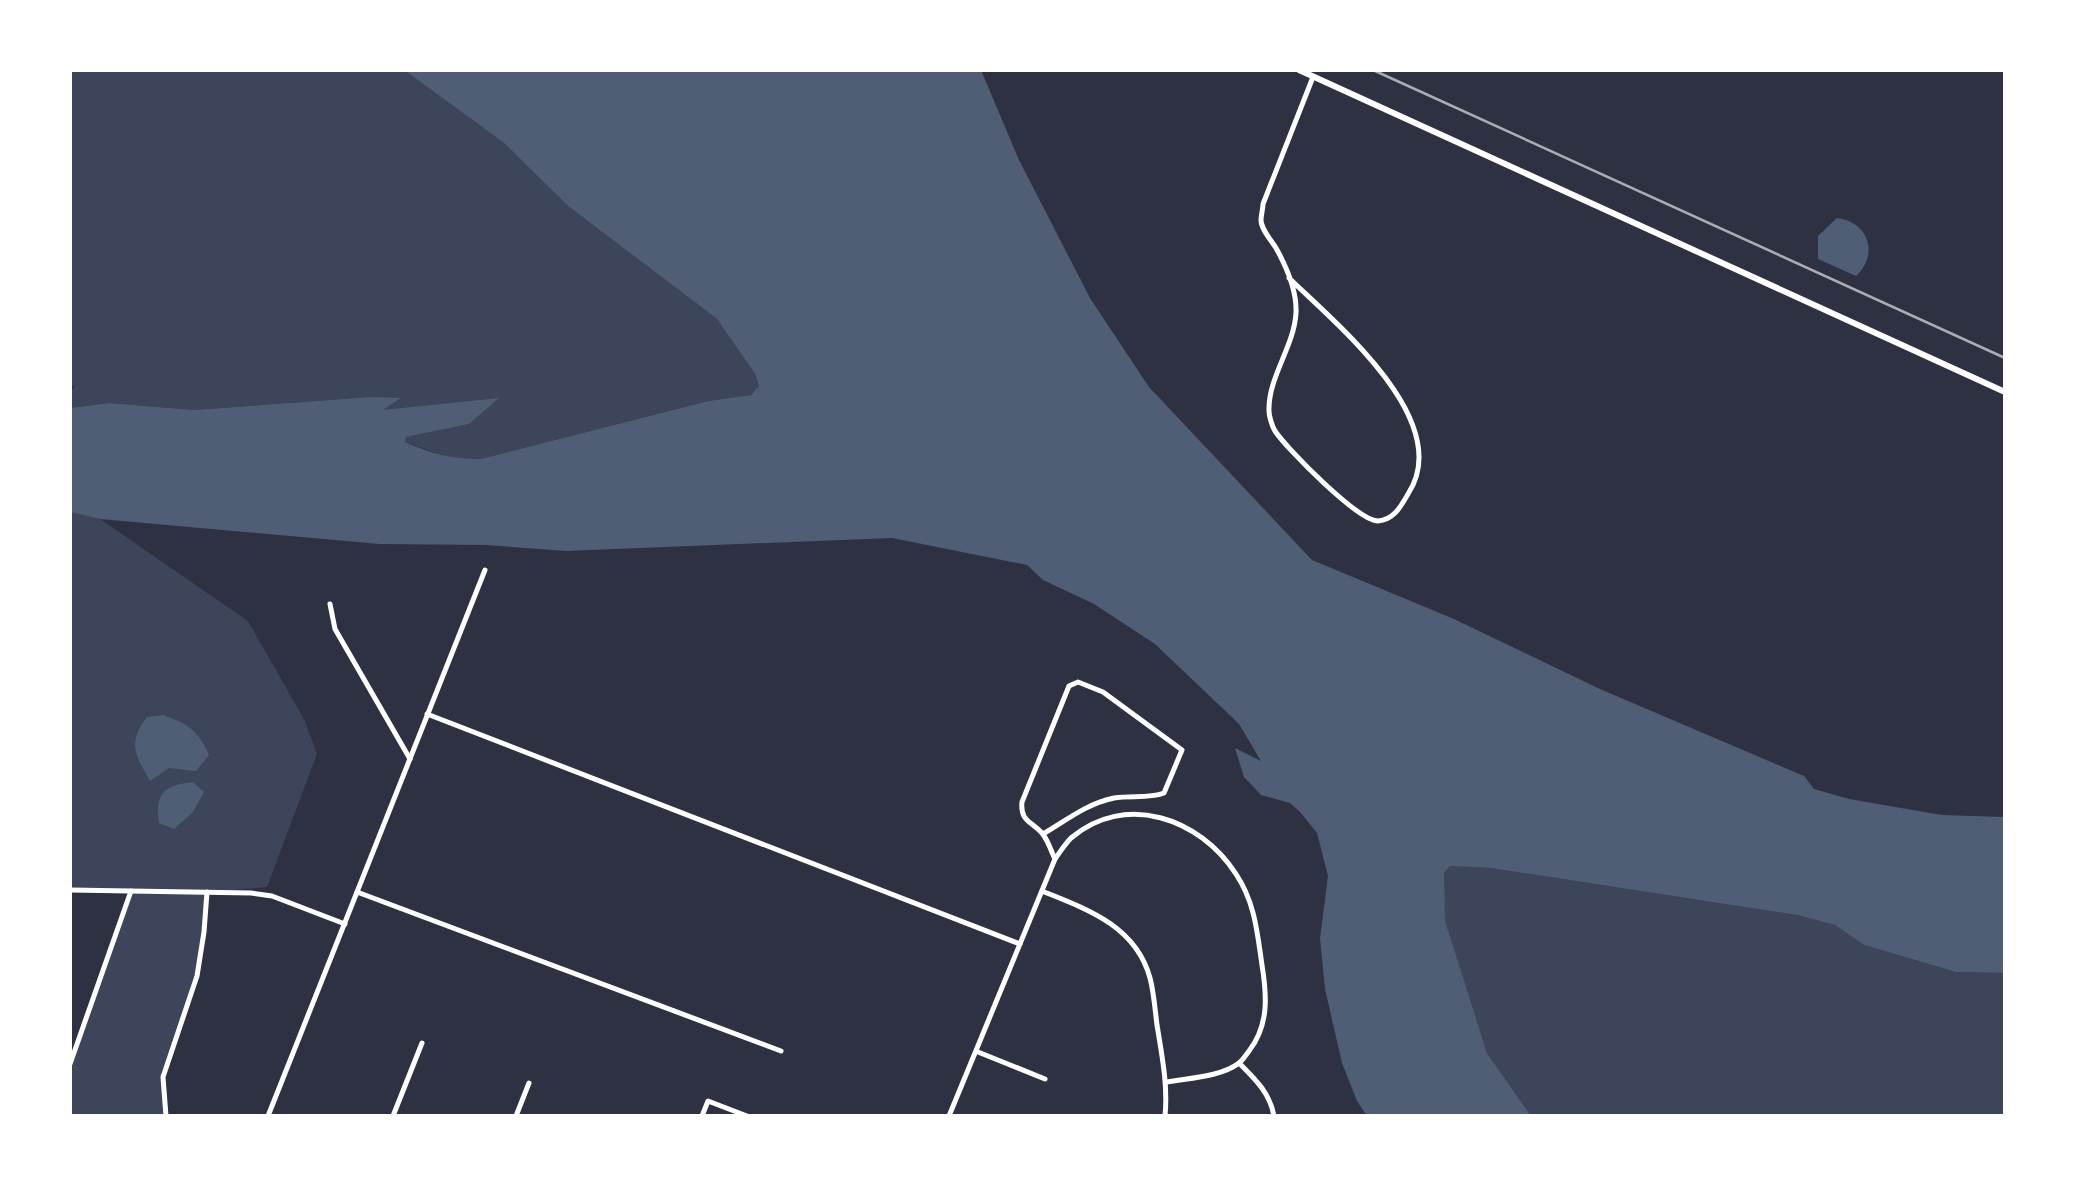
<svg xmlns="http://www.w3.org/2000/svg" width="2075" height="1186" font-family="Figtree,sans-serif">
<style>
.green{fill:#3c4559}
.water{fill:#4f5d75}
.lines{fill:none;stroke-linecap:round;stroke-linejoin:round}
.minor{stroke:#fff;stroke-width:5}
.tertiary{stroke:#fff;stroke-width:6}
.rail{stroke:#abadb3;stroke-width:2.5}
</style>
<rect width="100%" height="100%" fill="#2d3142"/>
<g class="green">
<polygon points="70,70 404,70 504,143 568,206 717,319 755,374 759,386 751,395 708,401 481,459 453,459 405,442 406,436 469,424 381,411 400,399 370,397 194,410 109,403 70,408 70,390 75,387 70,385"/>
<polygon points="70,512 100,519 248,621 304,719 317,754 267,887 207,892 197,976 163,1077 166,1116 70,1116 70,1064 131,892 70,890"/>
<polygon points="1450,866 1491,868 1797,915 1835,925 1864,945 1956,972 2005,973 2005,1116 1531,1116 1487,1053 1444,921 1444,873"/>
</g>
<g class="water">
<path d="M 404,70 L 981,70 L 1019,160 L 1090,298 L 1149,387 L 1312,560 L 1454,619 L 1600,689 L 1804,776 L 1814,789 L 1849,799 L 1942,815 L 2005,817 L 2005,973 L 1956,972 L 1864,945 L 1835,925 L 1797,915 L 1491,868 L 1450,866 L 1444,873 L 1445,921 L 1487,1053 L 1531,1116 L 1367,1116 L 1357,1101 L 1342,1063 L 1325,989 L 1320,938 L 1328,876 L 1317,833 L 1300,812 L 1290,803 L 1261,795 L 1244,777 L 1235,748 L 1261,761 L 1239,724 L 1155,644 L 1094,604 L 1043,580 L 1027,565 L 892,538 L 566,551 L 486,545 L 379,544 L 100,519 L 70,512 L 70,408 L 109,403 L 194,410 L 370,397 L 401,398 L 383,410 L 499,398 L 469,424 L 406,437 L 405,442 C 433,454 451,459 481,459 L 708,401 L 751,395 L 759,386 L 755,374 L 717,319 L 568,206 L 504,143 Z"/>
<path d="M 1837,218 C 1869,222 1879,255 1856,276 L 1818,259 L 1818,236 Z"/>
<path d="M 163,715 C 188,724 198,730 209,755 L 196,771 L 169,768 L 150,781 C 135,754 127,744 147,717 Z"/>
<path d="M 193,782 L 204,792 L 193,812 L 174,829 L 159,823 C 154,793 165,785 193,782 Z"/>
</g>
<g class="lines">
<g class="minor">
<path d="M 1289,278 C 1335,323 1456,421 1408,494 C 1401,506 1394,520 1378,521 C 1358,521 1287,449 1275,431 C 1272,426 1269,416 1269,411 C 1268,377 1294,347 1296,313 C 1297,292 1286,266 1276,248 C 1271,240 1261,229 1261,220 C 1261,215 1263,209 1263,204 L 1313,77"/>
<polyline points="330,604 335,629 410,759"/>
<polyline points="427,714 1020,944"/>
<path d="M 1043,834 C 1067,820 1086,804 1114,798 C 1130,795 1149,799 1164,793 L 1182,750 L 1103,692 L 1078,682 L 1069,686 L 1022,802 C 1020,821 1031,821 1042,833 C 1048,840 1051,851 1055,859"/>
<polyline points="70,890 251,893 272,896 345,924"/>
<path d="M 1042,891 C 1087,909 1136,926 1150,978 C 1154,993 1155,1010 1157,1025 C 1162,1056 1168,1085 1165,1116"/>
<polyline points="357,892 781,1051"/>
<polyline points="978,1052 1045,1079"/>
<path d="M 1239,1063 C 1255,1079 1270,1093 1274,1116"/>
<polyline points="70,1064 131,891"/>
<polyline points="166,1116 163,1077 197,976 204,932 207,892"/>
<polyline points="268,1116 485,570"/>
<polyline points="393,1116 422,1043"/>
<polyline points="516,1116 529,1083"/>
<polyline points="702,1116 708,1101 747,1116"/>
<path d="M 949,1116 L 1055,859 C 1060,852 1065,844 1071,838 C 1125,792 1200,818 1236,874 C 1255,903 1257,931 1262,965 C 1267,996 1269,1025 1249,1051 C 1246,1055 1242,1061 1239,1063 C 1221,1077 1188,1078 1167,1082"/>
</g>
<polyline class="tertiary" points="1299,70 2005,392"/>
<polyline class="rail" points="1373,70 2005,358"/>
</g>
<rect width="2075" height="1186" fill="none" stroke="#ffffff" stroke-width="144"/>
</svg>
